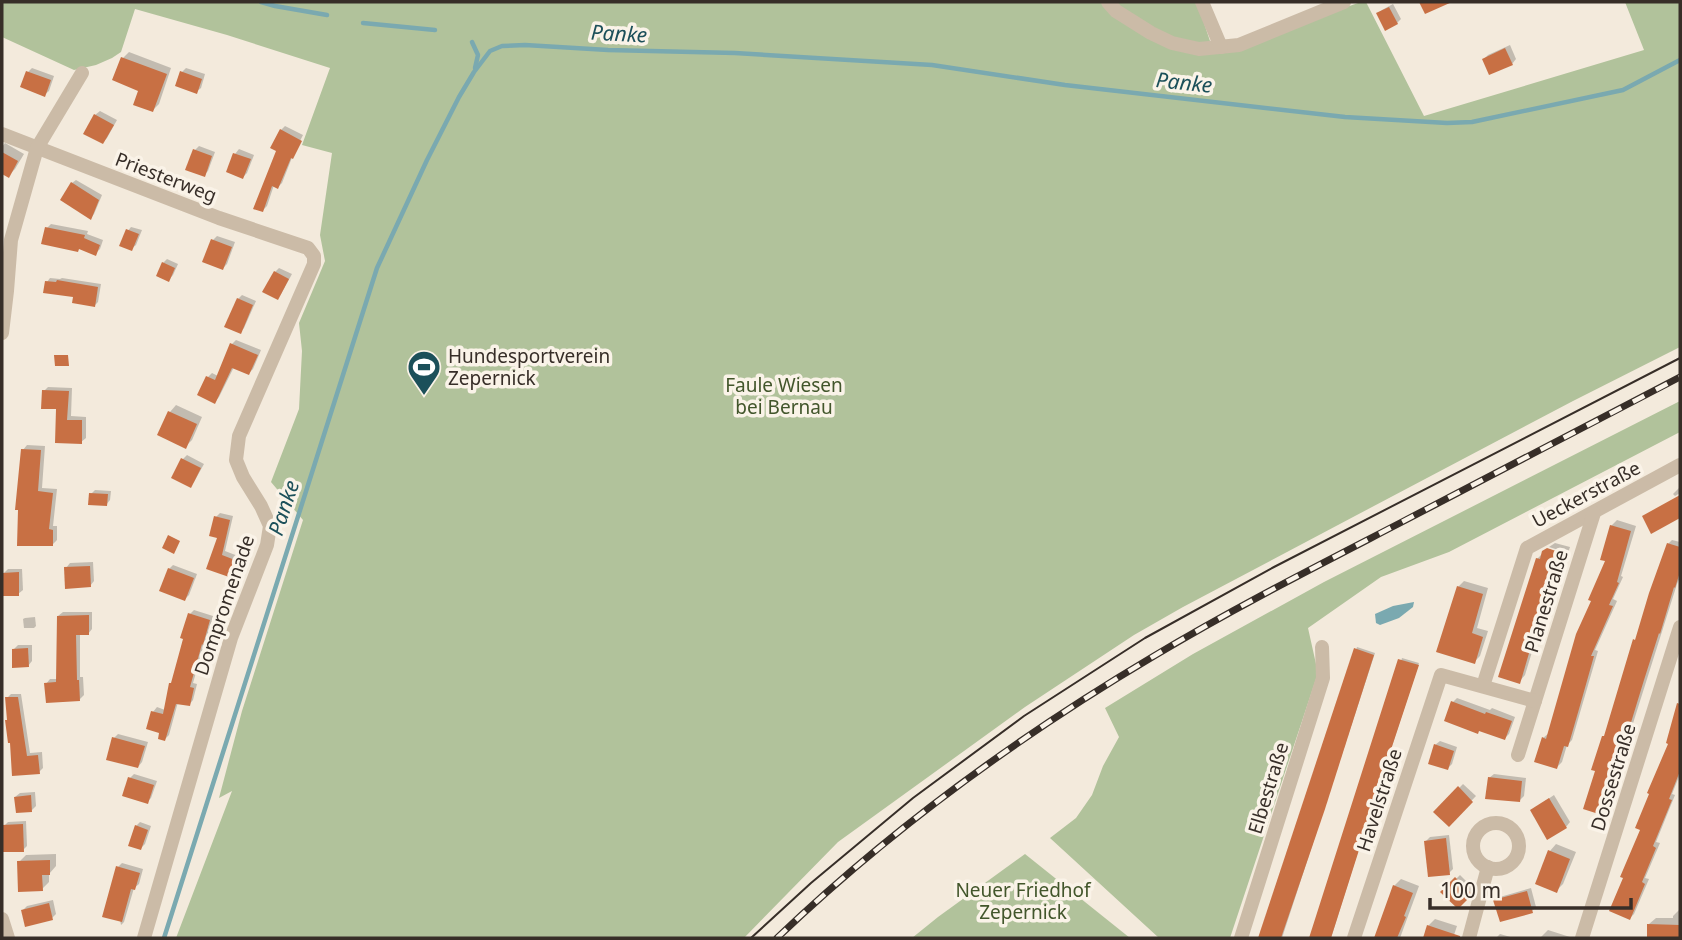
<svg xmlns="http://www.w3.org/2000/svg" width="1682" height="940" font-family="'Noto Sans',sans-serif">
<style>
.green{fill:#b1c29b}
.water{fill:#7aa9b0}
.shadow{fill:#0003}
.lines{fill:none;stroke-linecap:round;stroke-linejoin:round}
.stream{stroke:#7aa9b0;stroke-width:4.5}
.building{fill:#c87044}
.minor{stroke:#cbbba7;stroke-width:14}
.tram{stroke:#372e28;stroke-width:2}
.rail-casing{stroke:#372e28;stroke-width:7}
.rail{stroke:#faf3e8;stroke-width:4.5;stroke-dasharray:13;stroke-linecap:butt}
.labels{text-anchor:middle;stroke-width:7;stroke-linejoin:round;paint-order:stroke}
.street-label{font-size:19px;fill:#372e28;stroke:#faf3e8}
.poi-label{font-size:19px;fill:#372e28;stroke:#faf3e8;text-anchor:start}
.park-label{font-size:19px;fill:#42562b;stroke:#faf3e8}
.water-label{font-size:21px;font-style:italic;fill:#1c505a;stroke:#faf3e8}
</style>
<rect width="100%" height="100%" fill="#f3eadc"/>
<g class="green">
<polygon points="2,2 1197,2 1214,53 1361,2 1366,2 1424,116 1644,50 1625,2 1680,2 1680,347 1573,401 1355,516 1183,607 1134,635 1025,707 838,842 744,938 176,938 232,791 219,798 242,711 303,520 271,482 299,409 302,351 299,323 325,261 320,235 332,153 302,145 330,68 227,35 135,9 121,52 112,58 96,65 74,70 2,37"/>
<polygon points="1680,401 1680,432 1449,552 1381,577 1308,628 1318,673 1230,938 1159,938 1050,838 1076,818 1092,795 1103,766 1119,737 1105,708 1193,654 1324,582"/>
<polygon points="1025,854 1130,938 912,938 938,917"/>
</g>
<polygon class="water" points="1414,602 1413,607 1399,618 1380,625 1376,623 1375,614 1393,606"/>
<g class="shadow">
<polygon points="1393,4 1401,19 1397,23 1378,14 1382,10"/>
<polygon points="1510,45 1516,59 1512,64 1484,59 1488,55"/>
<polygon points="129,52 171,68 159,104 153,110 123,58"/>
<polygon points="32,68 54,76 49,91 44,95 22,86 28,72"/>
<polygon points="186,68 205,74 201,88 196,92 182,72"/>
<polygon points="100,111 117,120 107,138 103,142 95,115"/>
<polygon points="285,126 303,135 293,155 282,183 278,187 274,185 267,206 263,210 278,150 281,130"/>
<polygon points="5,143 24,154 15,169 8,176 2,172 2,147"/>
<polygon points="199,146 215,152 208,171 204,175 195,150"/>
<polygon points="239,149 254,155 247,173 243,177 235,154"/>
<polygon points="76,180 102,195 94,214 91,218 72,183"/>
<polygon points="51,224 88,231 87,234 103,240 100,249 96,253 47,228"/>
<polygon points="131,227 142,230 136,245 131,249 127,232"/>
<polygon points="217,236 235,242 227,264 223,268 213,240"/>
<polygon points="167,259 178,264 173,275 169,280 163,263"/>
<polygon points="279,268 292,274 281,294 277,298 275,272"/>
<polygon points="50,278 60,279 62,278 101,284 98,302 95,305 47,282"/>
<polygon points="242,295 256,301 244,328 240,332 238,299"/>
<polygon points="236,340 261,350 253,369 249,373 234,367 219,397 215,402 208,377 212,373 218,376 232,344"/>
<polygon points="48,387 72,388 71,416 86,417 86,438 81,442 58,407 44,391"/>
<polygon points="176,405 202,417 192,440 185,447 170,412"/>
<polygon points="27,445 45,446 42,488 57,489 53,526 57,526 57,540 52,545 23,450"/>
<polygon points="187,455 204,464 194,482 190,486 173,477 183,459"/>
<polygon points="1680,487 1680,493 1675,496 1673,494"/>
<polygon points="95,490 111,491 110,500 106,505 91,494"/>
<polygon points="220,513 233,516 225,551 238,556 233,571 229,575 209,568 220,537 216,517"/>
<polygon points="1617,520 1636,526 1621,576 1623,577 1613,599 1617,601 1595,650 1598,651 1572,740 1567,745 1562,762 1557,767 1543,738 1549,733 1608,560 1611,526"/>
<polygon points="1672,540 1680,542 1680,577 1677,584 1617,774 1619,775 1609,810 1604,814 1607,733 1668,544"/>
<polygon points="1555,543 1570,547 1568,553 1549,547"/>
<polygon points="1546,550 1567,556 1562,565 1552,595 1548,599 1525,675 1519,682 1537,559"/>
<polygon points="93,562 94,581 90,586 66,568 70,563"/>
<polygon points="173,565 197,574 189,595 185,599 169,569"/>
<polygon points="8,569 22,569 23,590 18,594 4,573"/>
<polygon points="1464,581 1488,588 1477,628 1488,631 1480,656 1474,662 1458,587"/>
<polygon points="194,610 213,616 207,639 205,641 193,683 197,684 193,700 189,705 178,702 169,735 165,739 153,712 157,707 165,710 190,614"/>
<polygon points="63,612 92,612 92,629 88,634 80,634 80,677 83,677 84,695 80,699 46,684 50,679 58,679 58,616"/>
<polygon points="35,617 36,626 34,628 24,628 23,619 25,618"/>
<polygon points="18,645 32,645 32,661 28,666 14,649"/>
<polygon points="1357,647 1375,653 1282,938 1259,938"/>
<polygon points="1402,658 1419,663 1370,814 1372,815 1369,825 1366,826 1331,938 1310,938"/>
<polygon points="11,694 21,694 30,753 42,752 43,768 39,772 14,774 7,698"/>
<polygon points="1457,698 1490,710 1492,708 1515,717 1509,734 1505,738 1453,702"/>
<polygon points="1680,701 1680,774 1672,794 1675,795 1656,842 1660,843 1645,878 1649,879 1634,914 1630,918 1642,829 1670,742 1668,742"/>
<polygon points="118,734 148,742 142,762 138,767 114,738"/>
<polygon points="1440,741 1457,747 1452,764 1448,768 1435,745"/>
<polygon points="134,774 157,781 151,798 147,802 130,778"/>
<polygon points="1494,774 1526,778 1524,796 1519,801 1489,778"/>
<polygon points="1463,784 1476,796 1449,824 1436,812"/>
<polygon points="35,792 36,806 32,810 15,797 20,793"/>
<polygon points="1554,795 1570,822 1566,827 1532,810"/>
<polygon points="26,821 27,846 23,850 4,826 8,822"/>
<polygon points="140,822 151,826 145,844 141,848 136,826"/>
<polygon points="1449,835 1453,869 1449,873 1426,841 1430,837"/>
<polygon points="1556,844 1576,852 1563,884 1556,891 1550,851"/>
<polygon points="56,854 56,866 49,874 49,882 42,889 19,862 26,855"/>
<polygon points="122,863 143,869 139,884 134,888 124,922 121,925 120,920 118,867"/>
<polygon points="1460,875 1474,889 1458,907 1443,892"/>
<polygon points="1401,879 1419,886 1400,938 1376,938 1394,886"/>
<polygon points="1531,888 1536,907 1532,911 1495,901 1500,897"/>
<polygon points="53,900 56,914 52,918 23,910 27,906"/>
<polygon points="1680,909 1680,938 1648,938 1649,924 1656,918 1673,918 1673,916"/>
<polygon points="1435,919 1457,926 1453,938 1424,938 1428,926"/>
<polygon points="1548,930 1570,937 1569,938 1540,938"/>
<polygon points="1500,934 1514,938 1496,938"/>
</g>
<g class="lines">
<g class="stream">
<polyline points="261,2 275,6 327,15"/>
<polyline points="363,23 435,30"/>
<polyline points="472,42 478,55 475,68"/>
<polyline points="164,938 377,268 427,160 459,97 474,72 490,51 502,46 525,45 608,50 735,53 932,65 1065,85 1345,117 1447,123 1472,122 1623,90 1680,60"/>
</g>
</g>
<g class="building">
<polygon points="1419,2 1452,2 1425,14"/>
<polygon points="1389,7 1398,24 1385,31 1376,13"/>
<polygon points="1505,48 1513,65 1489,75 1482,59"/>
<polygon points="121,57 167,74 153,112 133,105 138,91 112,80"/>
<polygon points="26,71 51,80 45,97 20,87"/>
<polygon points="180,71 202,79 197,94 175,86"/>
<polygon points="94,114 114,125 103,144 83,134"/>
<polygon points="280,129 302,141 293,159 291,158 278,189 272,186 263,212 253,209 276,151 270,148"/>
<polygon points="193,149 212,156 205,177 185,170"/>
<polygon points="2,152 18,161 9,178 2,174"/>
<polygon points="233,153 251,159 243,179 226,172"/>
<polygon points="71,182 99,200 91,220 60,200"/>
<polygon points="45,227 85,235 84,238 100,245 96,256 79,249 78,252 41,244"/>
<polygon points="126,229 139,234 132,251 119,246"/>
<polygon points="211,239 232,247 223,270 202,262"/>
<polygon points="162,262 175,268 169,282 156,276"/>
<polygon points="274,271 289,279 278,300 262,292"/>
<polygon points="57,280 98,287 95,307 72,303 73,297 43,293 45,281 56,282"/>
<polygon points="237,298 253,305 241,334 224,327"/>
<polygon points="230,343 258,355 249,375 232,368 215,404 197,395 206,376 215,380"/>
<polygon points="54,355 68,355 69,366 55,366"/>
<polygon points="42,390 69,391 67,420 82,420 82,444 55,443 56,409 41,409"/>
<polygon points="168,411 197,424 186,449 157,435"/>
<polygon points="21,449 41,450 38,491 53,493 49,529 53,530 53,546 17,546 18,510 15,510"/>
<polygon points="181,458 201,468 191,488 171,478"/>
<polygon points="89,493 108,494 107,506 88,505"/>
<polygon points="1680,495 1680,518 1651,534 1642,516"/>
<polygon points="214,516 230,520 222,555 235,560 229,577 206,569 217,538 209,536"/>
<polygon points="1610,525 1631,531 1617,582 1619,583 1609,605 1613,606 1591,656 1594,656 1579,709 1568,747 1564,746 1557,769 1534,762 1542,737 1546,739 1576,634 1591,601 1588,600 1605,561 1600,560"/>
<polygon points="168,535 180,541 174,554 162,548"/>
<polygon points="1667,543 1680,547 1680,572 1675,588 1674,587 1660,634 1659,633 1644,680 1614,778 1616,779 1605,816 1583,809 1595,771 1591,770 1602,736 1604,736 1633,639 1635,640 1649,593"/>
<polygon points="1547,548 1565,554 1560,569 1557,568 1547,603 1544,602 1520,684 1498,677 1536,558 1540,559 1542,551"/>
<polygon points="90,566 91,587 65,589 64,567"/>
<polygon points="168,568 194,578 185,601 159,591"/>
<polygon points="19,572 19,596 2,596 2,573"/>
<polygon points="1457,586 1483,594 1472,633 1483,637 1475,664 1436,652"/>
<polygon points="188,613 210,620 203,645 202,644 190,687 194,688 190,706 176,704 165,741 158,739 159,733 146,729 151,711 163,714 169,683 171,683 183,639 180,638"/>
<polygon points="89,615 89,635 76,635 77,680 79,680 80,701 46,703 44,683 56,682 57,616"/>
<polygon points="28,648 29,667 12,668 12,649"/>
<polygon points="1354,648 1374,655 1325,809 1281,938 1258,938"/>
<polygon points="1398,659 1419,665 1369,816 1372,817 1368,829 1366,828 1331,938 1309,938"/>
<polygon points="5,697 18,697 27,756 38,755 40,774 12,776 10,743 8,743 5,720 7,720"/>
<polygon points="1451,701 1485,714 1486,712 1512,721 1505,740 1479,731 1478,734 1444,721"/>
<polygon points="1677,703 1680,704 1680,771 1669,799 1672,800 1653,846 1656,848 1642,882 1645,884 1630,920 1609,911 1623,878 1620,877 1640,830 1635,828 1649,794 1647,793 1668,744 1666,743"/>
<polygon points="112,737 145,746 138,768 106,760"/>
<polygon points="1434,744 1454,751 1448,770 1428,764"/>
<polygon points="128,777 154,785 148,804 122,796"/>
<polygon points="1488,777 1522,781 1520,802 1485,799"/>
<polygon points="1458,786 1473,802 1449,827 1433,812"/>
<polygon points="31,795 32,812 16,813 14,797"/>
<polygon points="1549,798 1567,828 1547,840 1530,810"/>
<polygon points="23,824 24,852 3,852 2,825"/>
<polygon points="135,825 148,830 141,850 128,846"/>
<polygon points="1446,838 1450,875 1428,877 1424,841"/>
<polygon points="1548,850 1570,859 1557,893 1535,884"/>
<polygon points="50,860 50,875 42,875 43,891 18,892 17,861"/>
<polygon points="116,866 140,873 135,890 131,889 122,922 102,917"/>
<polygon points="1455,877 1471,893 1470,897 1458,909 1440,892"/>
<polygon points="1393,885 1413,893 1404,916 1406,917 1397,938 1374,938"/>
<polygon points="1527,891 1533,913 1500,922 1493,900"/>
<polygon points="49,903 53,920 25,927 21,910"/>
<polygon points="1647,924 1680,925 1680,938 1647,938"/>
<polygon points="1427,925 1460,936 1460,938 1423,938"/>
</g>
<g class="lines">
<g class="minor">
<polyline points="1108,2 1116,11 1151,33 1172,43 1199,49 1239,45 1344,2"/>
<polyline points="1202,2 1221,47"/>
<polyline points="2,134 219,218 308,248 314,256 314,264 239,436 236,460 243,477 261,506 270,526 267,545 231,638 144,938"/>
<polyline points="2,333 7,291 11,240 37,148 82,73"/>
<polyline points="1483,686 1527,548 1680,465"/>
<polyline points="1518,755 1594,513"/>
<circle cx="1496" cy="846" r="23"/>
<polyline points="2,919 8,938"/>
<polyline points="1241,938 1323,678 1322,647"/>
<polyline points="1354,938 1441,675 1535,701"/>
<polyline points="1469,938 1488,867"/>
<polyline points="1582,938 1680,627"/>
</g>
<polyline class="tram" points="751,938 811,883 913,798 1024,716 1145,638 1274,567 1680,358"/>
<defs>
<path id="rail" d="M 777,938 C 890,830 1019,736 1154,656 C 1234,608 1317,566 1400,523 C 1493,474 1587,426 1680,377"/>
</defs>
<use href="#rail" class="rail-casing"/>
<use href="#rail" class="rail"/>
</g>
<defs>
<symbol id="stadium-pin" viewBox="-11 -11 22 30"><path d="M0 17L-7.5 6A9.5 9.5 0 1 1 7.5 6Z" fill="#1c505a" stroke="#faf3e8"/><path d="M0-5a6.5 5 0 1 0 0 10a6.5 5 0 1 0 0-10ZM-3.5-1.8h7v3.6h-7Z" fill="#fff"/></symbol>
</defs>
<g fill-rule="evenodd">
<use href="#stadium-pin" x="405" y="348" width="38" height="52"/>
</g>
<g class="labels">
<g class="street-label">
<text transform="translate(166 177) rotate(21)" y="7">Priesterweg</text>
<text transform="translate(1586 494) rotate(-28)" y="7">Ueckerstraße</text>
<text transform="translate(1546 601) rotate(-73)" y="7">Planestraße</text>
<text transform="translate(224 605) rotate(-71)" y="7">Dompromenade</text>
<text transform="translate(1613 777) rotate(-73)" y="7">Dossestraße</text>
<text transform="translate(1268 788) rotate(-73)" y="7">Elbestraße</text>
<text transform="translate(1379 800) rotate(-72)" y="7">Havelstraße</text>
</g>
<g class="poi-label">
<text x="448" y="363">Hundesportverein<tspan x="448" dy="22">Zepernick</tspan></text>
</g>
<g class="park-label">
<text x="784" y="392">Faule Wiesen<tspan x="784" dy="22">bei Bernau</tspan></text>
<text x="1023" y="897">Neuer Friedhof<tspan x="1023" dy="22">Zepernick</tspan></text>
</g>
<g class="water-label">
<text transform="translate(619 34) rotate(3)" y="7">Panke</text>
<text transform="translate(1184 83) rotate(6)" y="7">Panke</text>
<text transform="translate(284 508) rotate(-72)" y="7">Panke</text>
</g>
</g>
<rect width="1682" height="940" fill="none" stroke="#372e28" stroke-width="7"/>
<path d="M1430 898v10h201v-10" fill="none" stroke="#372e28" stroke-width="3.5"/>
<text x="1440" y="898" font-size="21" fill="#372e28" stroke="#faf3e8" stroke-width="5" paint-order="stroke">100 m</text>
</svg>
